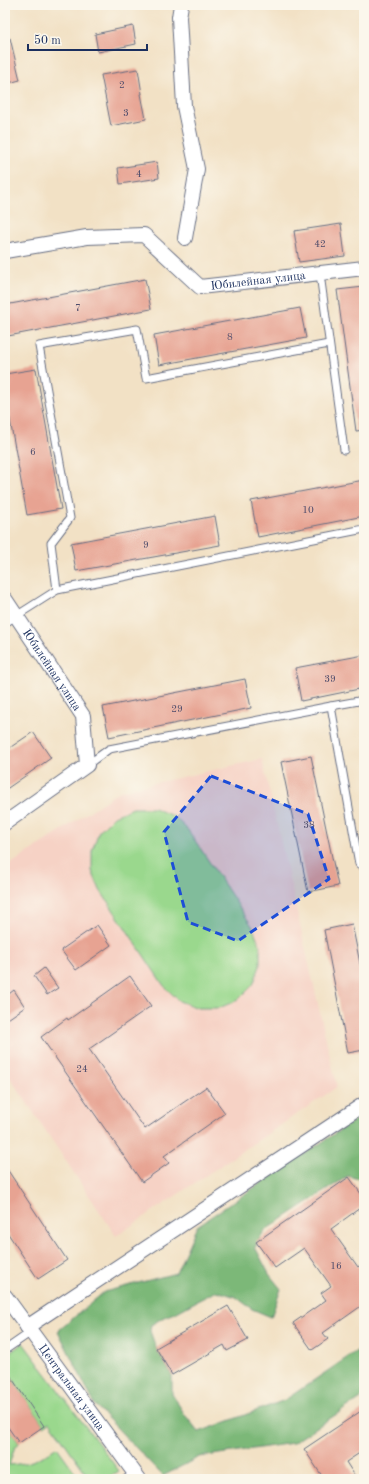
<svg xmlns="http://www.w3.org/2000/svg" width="369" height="1484" font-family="'Old Standard TT',serif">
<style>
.built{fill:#f6d2c5}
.green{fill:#9ad88d;stroke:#5a8476}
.forest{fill:#7bb878;stroke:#4b746b}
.building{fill:#e7a392}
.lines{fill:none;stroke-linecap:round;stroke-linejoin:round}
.lane-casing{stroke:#666d82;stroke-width:9}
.street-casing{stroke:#666d82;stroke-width:16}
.lane{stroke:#fff;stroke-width:7}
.street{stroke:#fff;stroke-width:14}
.marked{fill:#1d4ed8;fill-opacity:0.2;stroke:#1d4ed8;stroke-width:3;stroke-dasharray:8 5;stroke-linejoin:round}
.labels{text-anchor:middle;stroke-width:3;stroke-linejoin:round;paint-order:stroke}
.number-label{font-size:10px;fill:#4e4c6b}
.street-label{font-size:12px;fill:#1b2f5e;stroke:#fbf7ec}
</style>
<rect width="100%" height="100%" fill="#fbf7ec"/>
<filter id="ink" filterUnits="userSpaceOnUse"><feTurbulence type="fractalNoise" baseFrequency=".025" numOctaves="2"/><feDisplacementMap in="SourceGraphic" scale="8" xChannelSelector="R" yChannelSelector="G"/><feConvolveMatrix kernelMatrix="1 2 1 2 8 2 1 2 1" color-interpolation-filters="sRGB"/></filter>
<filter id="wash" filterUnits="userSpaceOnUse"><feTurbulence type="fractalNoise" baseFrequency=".012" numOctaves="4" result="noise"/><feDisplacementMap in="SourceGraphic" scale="16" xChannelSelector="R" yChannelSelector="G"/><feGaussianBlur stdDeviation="0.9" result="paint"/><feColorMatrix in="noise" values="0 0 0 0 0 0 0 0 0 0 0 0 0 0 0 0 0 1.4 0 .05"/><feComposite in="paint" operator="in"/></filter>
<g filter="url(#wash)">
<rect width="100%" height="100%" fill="#f2e1c5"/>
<polygon class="built" points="262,759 337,1087 116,1236 5,1070 5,868 120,791"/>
<g class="green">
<polygon points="133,808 154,808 173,816 188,830 252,926 260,945 260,966 253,985 238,1000 219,1008 198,1008 179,1001 164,986 100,890 92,871 92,851 99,831 114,816"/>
<polygon points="23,1343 119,1471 106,1479 90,1479 50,1422 44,1426 11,1377 5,1380 5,1356"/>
<path d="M 5,1423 L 19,1443 L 14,1449 L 9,1465 C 32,1463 38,1460 57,1447 L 75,1472 L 64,1479 L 5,1479 Z"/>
</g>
<polygon class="forest" points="364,1114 364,1183 362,1180 348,1176 264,1231 255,1247 269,1274 281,1289 271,1317 252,1309 236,1297 217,1291 197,1301 177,1312 164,1317 151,1325 150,1331 156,1348 172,1375 172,1394 185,1415 199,1432 285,1400 364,1346 364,1396 293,1443 199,1457 163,1476 95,1405 58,1331 104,1292 176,1273 197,1226"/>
<g id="blocks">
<g class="building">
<polygon points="133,26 136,44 98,52 95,34"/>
<polygon points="10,38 20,80 5,84 5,39"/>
<polygon points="138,69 142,94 141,94 146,119 111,126 101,75"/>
<polygon points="157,162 159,178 120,184 118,168"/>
<polygon points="341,224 345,256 299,262 294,231"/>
<polygon points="145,279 151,309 8,336 5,322 5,305"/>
<polygon points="364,287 364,430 356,431 337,290"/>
<polygon points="300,308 306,338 159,365 154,335"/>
<polygon points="36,369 61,509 27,515 5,392 5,374"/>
<polygon points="364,480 364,516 258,537 251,501"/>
<polygon points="215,516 220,545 76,571 71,543"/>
<polygon points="364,655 364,688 301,701 295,668"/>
<polygon points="245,679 251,708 109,737 103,707"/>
<polygon points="33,732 51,758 5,790 5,751"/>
<polygon points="311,756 338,886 308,892 281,762"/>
<polygon points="352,924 364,983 364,1050 348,1053 324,930"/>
<polygon points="97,925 111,945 76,970 61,950"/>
<polygon points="44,968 58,988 47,995 34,976"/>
<polygon points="130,976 151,1006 89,1049 145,1129 206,1087 225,1113 164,1156 169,1163 142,1182 41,1037 67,1018 68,1020"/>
<polygon points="14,990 25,1007 5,1021 5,997"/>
<polygon points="5,1166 67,1260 38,1279 5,1229"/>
<polygon points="349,1177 364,1198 364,1205 331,1229 358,1267 364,1262 364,1304 323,1333 328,1339 312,1350 293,1323 326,1300 321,1293 331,1286 304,1248 275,1268 256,1242"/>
<polygon points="228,1306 248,1340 227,1351 224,1345 172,1375 156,1348"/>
<polygon points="5,1368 44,1426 19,1443 5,1423"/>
<polygon points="364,1409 364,1450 346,1462 357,1479 324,1479 304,1449"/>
</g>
</g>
</g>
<g filter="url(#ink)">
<use href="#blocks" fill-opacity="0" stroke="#666d82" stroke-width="1"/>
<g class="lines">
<defs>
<g id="lane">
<polyline points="320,274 344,450"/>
<polyline points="57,590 51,543 70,518 39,346 137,329 146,378 329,344"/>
<polyline points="5,623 57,590 364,529"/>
<polyline points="364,700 331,706 359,864 364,867"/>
<polyline points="87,765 109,749 331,706"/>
<polyline points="5,1350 31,1332"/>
<polyline points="126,1479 134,1473"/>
</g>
<g id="street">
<polyline points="181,5 179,17 184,106 197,169 185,238"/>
<path id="s1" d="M 5,251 L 87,237 L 144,235 L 200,287 L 364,268"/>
<path id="s2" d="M 5,599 L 83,716 L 87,765 L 5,823"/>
<path id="s3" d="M 5,1296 L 139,1479"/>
<polyline points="27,1327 364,1104"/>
</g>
</defs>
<use href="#lane" class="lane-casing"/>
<use href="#street" class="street-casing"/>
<use href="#lane" class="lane"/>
<use href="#street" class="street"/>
</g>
</g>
<path class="marked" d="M 211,776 L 308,814 L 329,879 L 238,941 L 188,922 L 164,832 Z"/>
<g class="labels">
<g class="number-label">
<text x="122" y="88">2</text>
<text x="126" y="116">3</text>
<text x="139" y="177">4</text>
<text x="320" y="247">42</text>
<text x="78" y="311">7</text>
<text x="230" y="340">8</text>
<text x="33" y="455">6</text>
<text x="308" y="513">10</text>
<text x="146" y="548">9</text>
<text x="330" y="682">39</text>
<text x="177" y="712">29</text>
<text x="309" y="828">38</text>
<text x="82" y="1072">24</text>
<text x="336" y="1269">16</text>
</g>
<g class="street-label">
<text dy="4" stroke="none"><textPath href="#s1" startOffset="275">Юбилейная улица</textPath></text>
<text dy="4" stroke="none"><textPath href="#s2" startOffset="85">Юбилейная улица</textPath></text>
<text dy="4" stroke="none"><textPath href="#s3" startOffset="113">Центральная улица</textPath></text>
</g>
</g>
<rect width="369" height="1484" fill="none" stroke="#fbf7ec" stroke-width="20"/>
<path d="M28 44v6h119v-6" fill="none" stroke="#1b2f5e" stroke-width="2"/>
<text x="34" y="44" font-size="12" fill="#1b2f5e" stroke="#fbf7ec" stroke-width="3" paint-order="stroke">50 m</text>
</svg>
